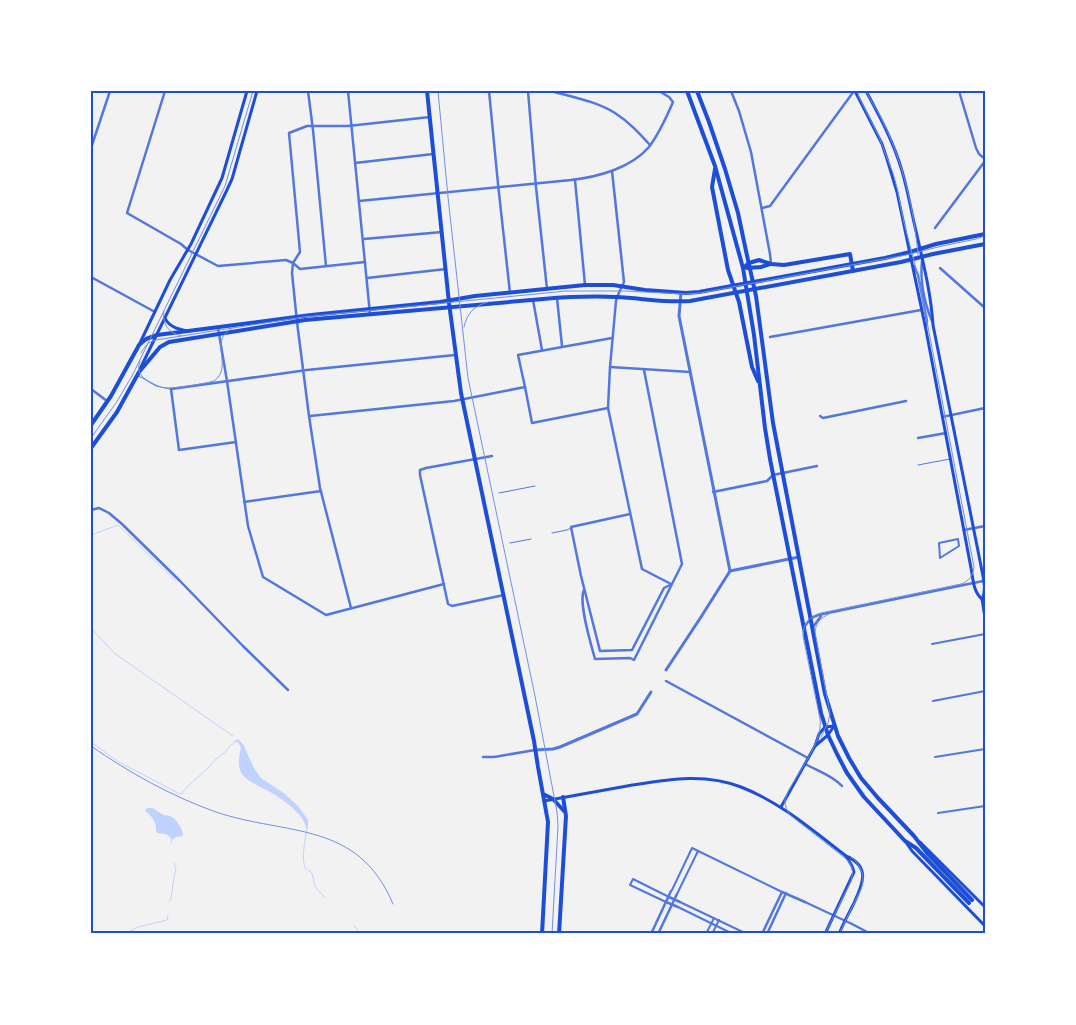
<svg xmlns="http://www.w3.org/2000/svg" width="1076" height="1025" font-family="Inter,sans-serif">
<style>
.water{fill:#bfd3fe}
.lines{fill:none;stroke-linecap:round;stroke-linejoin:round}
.stream{stroke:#bfd3fe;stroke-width:1}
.service{stroke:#5277de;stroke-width:1}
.pedestrian{stroke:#5277de;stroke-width:2}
.minor{stroke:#5277de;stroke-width:2.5}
.tertiary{stroke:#5277de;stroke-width:3}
.secondary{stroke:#1d4ed8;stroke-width:3}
.primary{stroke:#1d4ed8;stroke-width:4}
.tram{stroke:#7290e2;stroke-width:1}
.neatline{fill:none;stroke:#1d4ed8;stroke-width:2}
</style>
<rect width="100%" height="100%" fill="#f2f2f2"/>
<g class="water">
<path d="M 238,739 L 243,744 L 254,768 L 261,778 L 285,794 L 298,806 L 308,820 L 308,828 L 306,827 C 304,814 279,796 268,791 C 259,786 248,782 242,774 C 237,767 239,755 241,748 L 238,742 L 233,742 Z"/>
<path d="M 147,808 C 154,807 156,811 162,814 C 168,817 164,814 170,816 C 176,818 183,829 183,836 L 176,837 L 172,840 C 166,831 163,836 156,832 C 157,822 152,816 145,811 Z"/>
</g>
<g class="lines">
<g class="stream">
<polyline points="91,535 118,525 176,581"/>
<polyline points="91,628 114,653 233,736"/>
<polyline points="91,742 119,762 180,794 182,793 189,785 206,770 216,759 224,753 230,746 235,742"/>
<path d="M 307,827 C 306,837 300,861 306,869 C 311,874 309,868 312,874 C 314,878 313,882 315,886 C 317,890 322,894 325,898"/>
<polyline points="171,843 172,840"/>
<polyline points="169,902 171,899 174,877 176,869 174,863"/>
<polyline points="354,926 358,930"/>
<polyline points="124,934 138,927 167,920 168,915"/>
</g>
<g class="service">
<polyline points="139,376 156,386 170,389"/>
<polyline points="918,465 950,459"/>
<polyline points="499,493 535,486"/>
<polyline points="552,533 567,530 571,528"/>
<polyline points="510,543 531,539"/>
</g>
<g class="pedestrian">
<polygon points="958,539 959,546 940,558 939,543"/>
<polyline points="932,644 985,634"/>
<polyline points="933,701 985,691"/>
<polyline points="935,757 985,749"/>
<polyline points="938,813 985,806"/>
<polyline points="672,890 692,848 782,892"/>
<polyline points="677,894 698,851"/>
<polyline points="666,902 630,885 633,879 669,897"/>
<polyline points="680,902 747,934"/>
<polyline points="805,902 852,924"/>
<polyline points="678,907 733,934"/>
<polyline points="706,934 714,918"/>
<polyline points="712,934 719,920"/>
</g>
<g class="minor">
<polyline points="165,91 127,213 181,244 188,250 218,266 286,260 293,263 300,269 365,262"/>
<polyline points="308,91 313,130 326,266"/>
<polyline points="348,91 370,314"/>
<polyline points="489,91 498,184 510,293"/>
<polyline points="528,91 536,187 547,289"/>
<path d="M 551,91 C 572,97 596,101 615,113 C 629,122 639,133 650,145"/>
<polyline points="731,91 739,111 751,152 770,254 771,264"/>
<polyline points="959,91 976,148 979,154 985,159"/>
<polyline points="91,148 110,91"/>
<polyline points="355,163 433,154"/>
<polyline points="612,171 624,282 617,297 616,301 610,367 608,408 642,569 671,584"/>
<polyline points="575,180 585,285"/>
<path d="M 359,201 L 571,180 C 598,177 631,168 649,147 C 658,135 667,116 673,102 L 669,97 L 659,91"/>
<polyline points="762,208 770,206 854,91"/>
<polyline points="935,228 985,161"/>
<polyline points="364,239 442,232"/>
<path d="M 922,261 C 920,281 924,302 932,321"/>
<polyline points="914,266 918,275 927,321 926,326"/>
<polyline points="940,268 985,308"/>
<polyline points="91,277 155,312"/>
<polyline points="367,278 446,269"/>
<polyline points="557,298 562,346"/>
<polyline points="533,300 542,350"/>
<polyline points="218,328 227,381 248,526 263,577 326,615 444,584"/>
<polyline points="770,337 921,310"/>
<polyline points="610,367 690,372"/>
<polyline points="525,387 518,355 612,338"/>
<polyline points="91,389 107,401"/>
<polyline points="310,416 454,401 525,387 532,423 608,408"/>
<polyline points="820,416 823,418 906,401"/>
<polyline points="942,417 985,408"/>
<polyline points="918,438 946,433"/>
<polyline points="236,442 179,450 171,389 307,370 455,355"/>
<polyline points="492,456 426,468 420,470 420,475 448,604 452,606 504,595"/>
<polyline points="713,492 767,481 773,475 817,466"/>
<polyline points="244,502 321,491"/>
<polyline points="91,510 99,508 109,513 122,524 180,581 243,646 288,690"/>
<polyline points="630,514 571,527 581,576 600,651 632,650 664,588 670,585"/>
<polyline points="964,530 985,526"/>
<path d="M 584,590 C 578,602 591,644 595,659 L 630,658 L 634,660 L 682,564 L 644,370"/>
<polyline points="351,608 320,488 309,416 297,322 292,273 293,263 300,252 289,133 307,126 348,126 430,117"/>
<polyline points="805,626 811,618 818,615 983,581"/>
<polyline points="813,627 821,616"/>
<polyline points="666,681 808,758"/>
<polyline points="483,757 494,757 535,750"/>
<path d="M 805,764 C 818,771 833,776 842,786"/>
<polyline points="669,897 680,902"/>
<polyline points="666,902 678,907"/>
<polyline points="852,924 871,934"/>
<polyline points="651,934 671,891"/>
<polyline points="658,934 677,894"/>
<polyline points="762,934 782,892 805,902"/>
<polyline points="767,934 786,893"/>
</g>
<g class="tertiary">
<polyline points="730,571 799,557"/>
<polyline points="666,670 701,617 730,571 679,316 681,293"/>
<polyline points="535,750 553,749 560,747 637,714 651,692"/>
</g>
<g class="secondary">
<path d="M 855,91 L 882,144 L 887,159 L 897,192 L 926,330 L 971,568 C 973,578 973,592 982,599 L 985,618"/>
<path d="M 866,91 C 880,117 894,143 902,171 C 908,191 911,211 916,231 C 923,262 931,293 933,325 L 981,566 C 983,577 987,590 982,599"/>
<path d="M 165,318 C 169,327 178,329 187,331"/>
<polyline points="139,345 170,280 191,244 222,178 247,91"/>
<polyline points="140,369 226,192 232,179 257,91"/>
<polyline points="815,746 828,735 834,726"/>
<path d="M 544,801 C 572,796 600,791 627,786 C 665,780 703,772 741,787 C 780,802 812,830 846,856 C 872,867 862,886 853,905 C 848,915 843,924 839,934"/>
<polyline points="781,807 815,746 819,734 825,727 834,726"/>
<polyline points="920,842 985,907"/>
<polyline points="907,844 912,851 985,926"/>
<polyline points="825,934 854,872 852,866 846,856"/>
</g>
<g class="primary">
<polyline points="427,91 449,303 461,393 534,741 538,767 548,822 542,934"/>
<polyline points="687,91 715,166 743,268 754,335 765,428 770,459 821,713 828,735 837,754 847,773 864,797 905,841 916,848 969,903"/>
<polyline points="697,91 709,122 725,169 738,213 746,251 756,296 773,423 825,694 838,736 849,758 861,778 878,798 914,836 927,853 972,900"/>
<polyline points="715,169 712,187 728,270 739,302 752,367 758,381"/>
<polyline points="743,268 749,263 759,260 771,264 784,265 850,254 853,271"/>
<polyline points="747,268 761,267 770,264"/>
<polyline points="91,425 111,396 139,345 146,339 157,335 311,315 440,302 475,296 585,285 613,285 645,290 686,293 699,292 885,258 910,252 936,244 985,234"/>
<path d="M 91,448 L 117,412 L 139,372 L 160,347 L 169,342 L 305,320 L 543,299 C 567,297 592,296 616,297 C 641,298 665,303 690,301 L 901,262 L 933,254 L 985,244"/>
<polyline points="543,794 553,799 564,811"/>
<polyline points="559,934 566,816 563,797"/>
</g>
<g class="tram">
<polyline points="438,91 448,197 468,378 535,696 557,812 558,826 552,934"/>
<path d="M 866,91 C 871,102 878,111 883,122 C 903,163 914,209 918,255"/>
<path d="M 164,311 C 162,324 168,333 182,336"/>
<path d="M 464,327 C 467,313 474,306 488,302"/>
<path d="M 141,353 C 145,346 148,342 156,340 L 303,317 L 566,291 L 625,291 L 685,294 L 700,293 L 906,255 L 942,246 L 976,239 L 985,236"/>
<path d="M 140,361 C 136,373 142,378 152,383 C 156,385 161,388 167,388 C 179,388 203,384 214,381 C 234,367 208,341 231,329"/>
<polyline points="91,438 116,403 132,376 225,186 253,91"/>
<path d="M 821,737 L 828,723 L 830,714 L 815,632 C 816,623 820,618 829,614"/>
<path d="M 91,746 C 130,773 171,796 216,812 C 287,836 358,820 393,904"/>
<polyline points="403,933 403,934"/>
<path d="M 825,934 L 851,881 C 854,872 853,864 845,858 L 790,815 C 787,811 785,806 785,801 C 786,794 790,788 793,783 C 803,766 823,739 820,719 L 803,636 C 803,623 809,617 821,613 L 961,584 C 969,581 973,576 974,567 L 919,280 L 904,223 L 897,188 L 893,173 L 879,137 L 859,97 L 857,91"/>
<path d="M 839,934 L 861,889 C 866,876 861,865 850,856"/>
</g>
</g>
<rect width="1076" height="1025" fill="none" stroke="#ffffff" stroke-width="185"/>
<rect x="92" y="92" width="892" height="840" class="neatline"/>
</svg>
